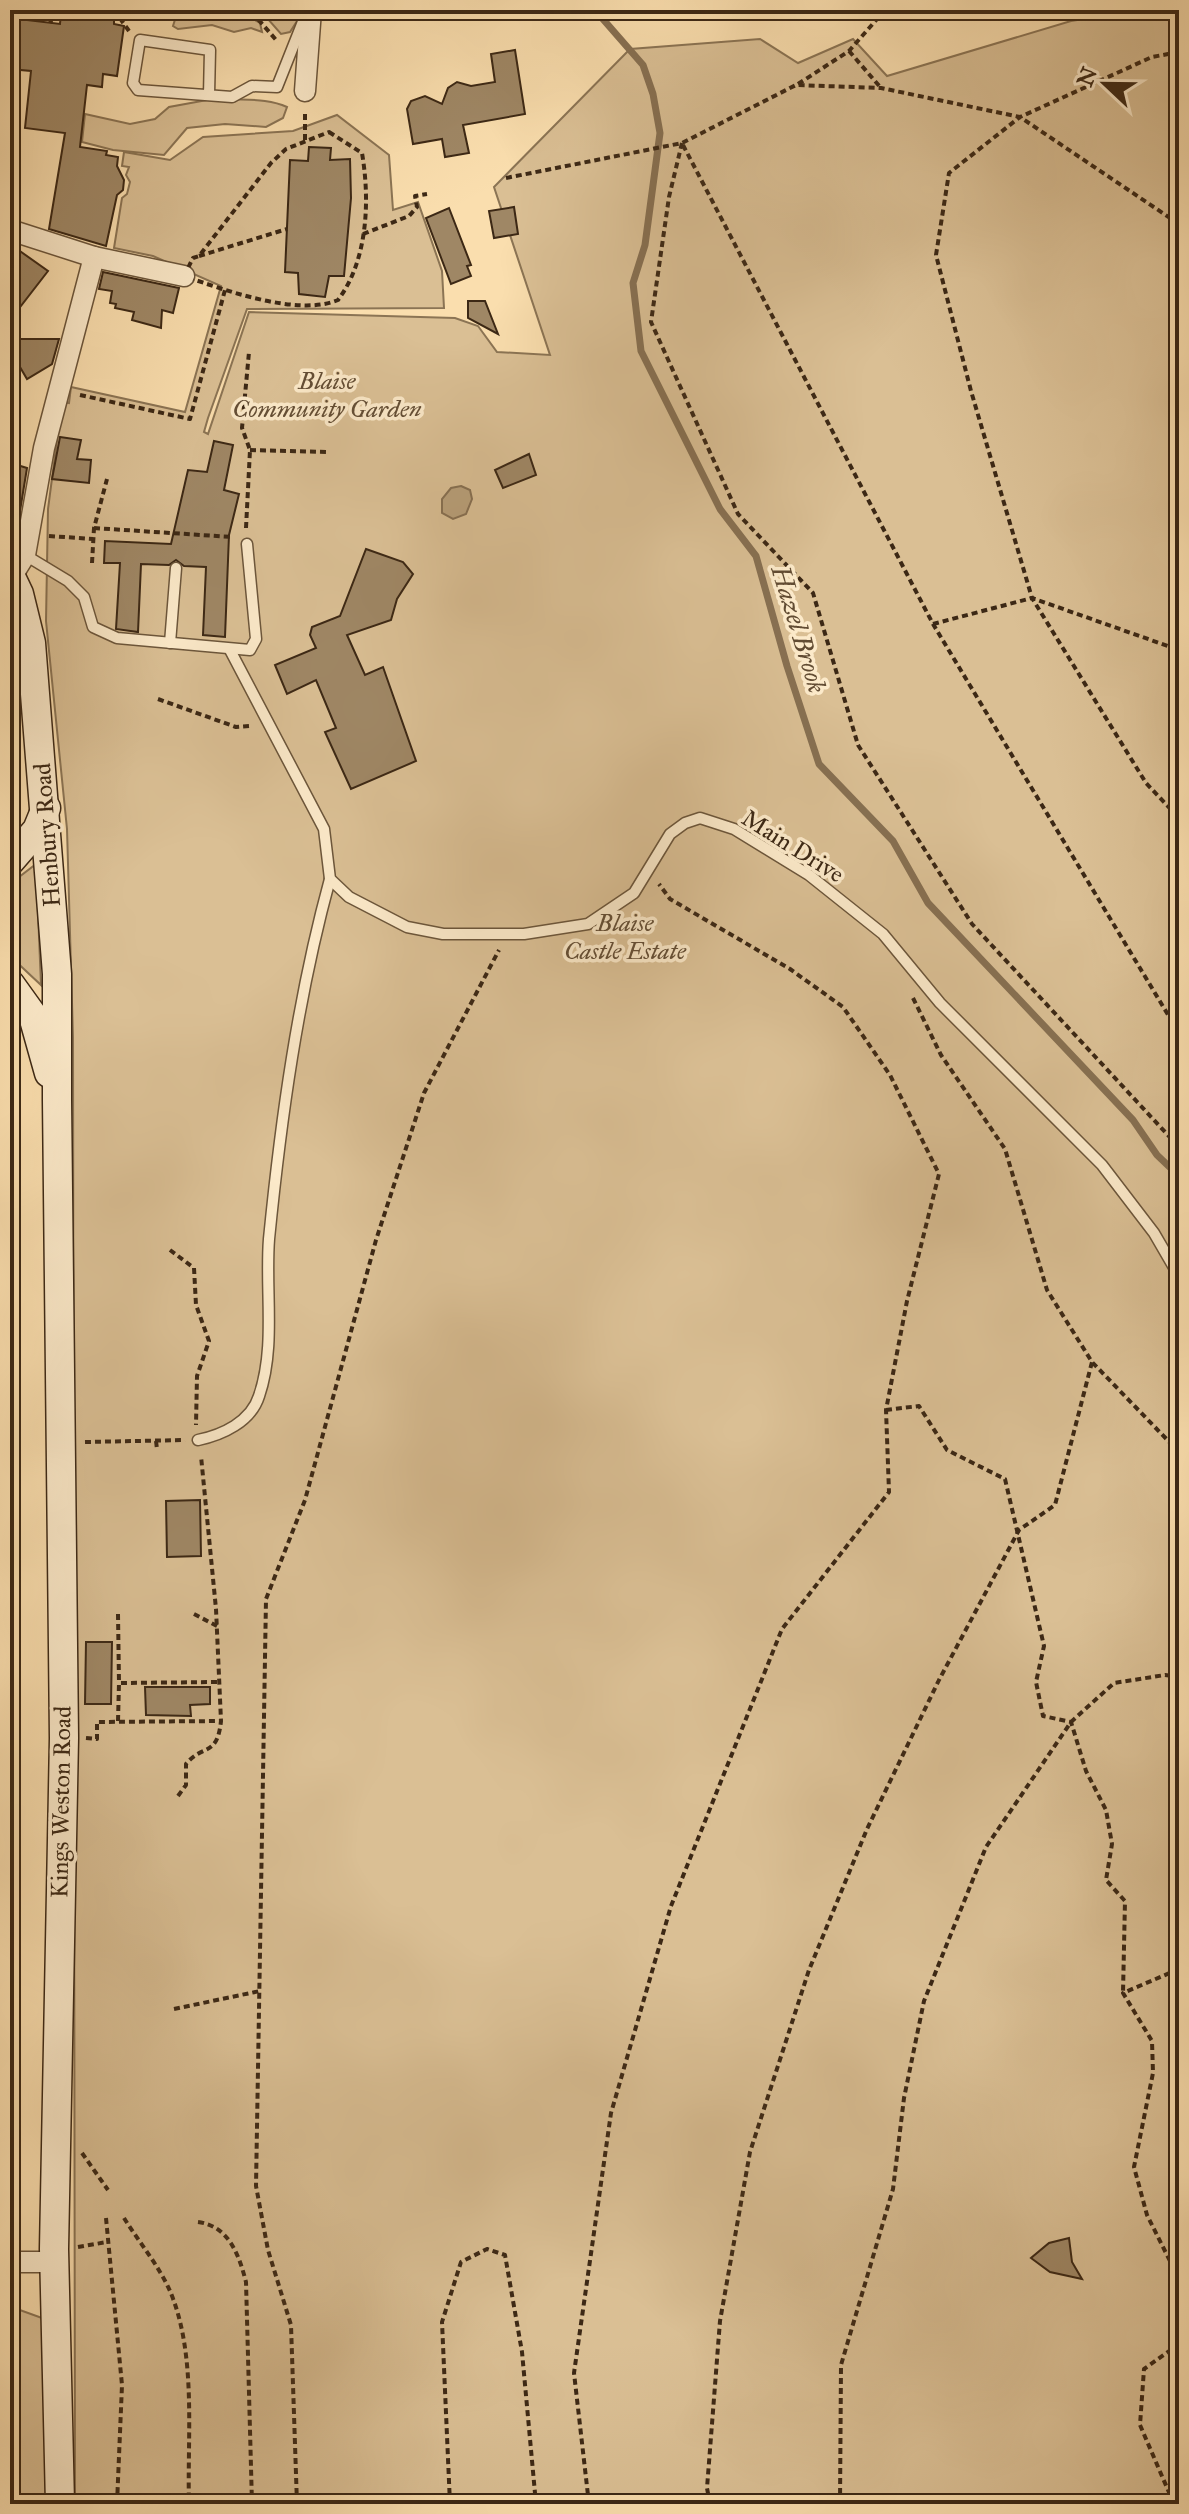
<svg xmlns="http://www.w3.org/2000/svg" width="1189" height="2514" font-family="'IM FELL Great Primer',serif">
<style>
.green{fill:#dabf94;stroke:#8b7454;stroke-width:2}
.water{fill:#b9a07a;stroke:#877052;stroke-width:2}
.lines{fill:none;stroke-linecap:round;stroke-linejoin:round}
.stream{stroke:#877052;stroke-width:7}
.building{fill:#9f8765;stroke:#3c2815;stroke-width:2}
.service-casing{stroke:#6c563b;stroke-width:13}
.minor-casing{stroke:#6c563b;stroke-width:23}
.secondary-casing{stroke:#3c2815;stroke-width:31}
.path{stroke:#3c2815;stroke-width:4;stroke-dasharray:6 4;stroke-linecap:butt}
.service{stroke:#fceaca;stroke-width:10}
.minor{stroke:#fceaca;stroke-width:20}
.secondary{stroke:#fceaca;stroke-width:28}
.labels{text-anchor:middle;stroke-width:7;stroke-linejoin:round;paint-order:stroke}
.park-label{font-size:24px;font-style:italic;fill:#644e35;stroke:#fceaca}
.street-label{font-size:24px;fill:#3c2815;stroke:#fceaca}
.water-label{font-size:26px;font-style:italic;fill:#624c33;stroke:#fceaca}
</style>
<rect width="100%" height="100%" fill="#fadeae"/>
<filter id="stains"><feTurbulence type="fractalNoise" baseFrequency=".0025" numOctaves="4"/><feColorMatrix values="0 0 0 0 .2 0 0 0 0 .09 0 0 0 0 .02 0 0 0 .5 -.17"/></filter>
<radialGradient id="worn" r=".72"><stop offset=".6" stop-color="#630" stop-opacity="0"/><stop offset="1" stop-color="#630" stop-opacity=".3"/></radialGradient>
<g class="green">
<polygon points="178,10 246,15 260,23 262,32 251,28 234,32 212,25 178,29 173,26"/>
<polygon points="260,10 300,10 299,18 290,32 281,34"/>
<polygon points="1140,10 1179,10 1179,2504 75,2504 73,1037 67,829 46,621 48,509 62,402 69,403 71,387 185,412 221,286 153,256 114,248 122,198 127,194 130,182 126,175 129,167 122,166 124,152 170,160 203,137 293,131 337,115 389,155 393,210 418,202 442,271 444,308 247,309 208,418 204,432 208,434 249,312 455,318 478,326 497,352 550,355 494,187 630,49 760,39 798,63 853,39 887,76 1071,21"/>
<path d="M 218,98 C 241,101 266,97 287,107 L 283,118 L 266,127 L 225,124 L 187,128 L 164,155 L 113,150 L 82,142 L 85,114 L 130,124 L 155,119 L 169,107 Z"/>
<polygon points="36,864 41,985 10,956 10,884"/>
<polygon points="10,2282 16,2291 17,2309 42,2318 47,2504 10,2504"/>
</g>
<polygon class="water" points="461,486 470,490 472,499 466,514 453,519 442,513 442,499 451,488"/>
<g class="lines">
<polyline class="stream" points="595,10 643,65 653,94 660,133 645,245 633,283 641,351 720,509 756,556 787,666 819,764 893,841 928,903 1133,1120 1157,1155 1179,1176"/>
</g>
<g class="building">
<polygon points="61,13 114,19 114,24 124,26 117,76 103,74 102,87 87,85 80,147 107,151 106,155 118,157 117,166 124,180 123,190 117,195 106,246 49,229 65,133 25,128 31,71 10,69 10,18 60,24"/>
<polygon points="515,50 525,114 463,125 469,153 445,157 442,139 413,144 407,109 411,101 425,96 442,104 448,88 457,82 471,86 495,82 491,54"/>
<polygon points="309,147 331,148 330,160 350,159 351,198 344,276 329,276 325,297 299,294 298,273 285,272 290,160 308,161"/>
<polygon points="514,207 518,234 494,238 489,211"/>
<polygon points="449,208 471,265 467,266 471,276 451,284 426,218"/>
<polygon points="10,244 48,271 10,320"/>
<polygon points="103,272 179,288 173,313 162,310 161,328 132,320 134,312 115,308 116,304 110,303 112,291 99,289"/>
<polygon points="468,301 485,301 498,334 468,318"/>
<polygon points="10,339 59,339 52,364 27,379 10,350"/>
<polygon points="60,437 81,440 77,459 91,460 89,483 52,479"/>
<polygon points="214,441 233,445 224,490 239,494 229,535 225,637 203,635 206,567 184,566 176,560 169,565 141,564 138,632 116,629 120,563 104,563 105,541 171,544 188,470 207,472"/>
<polygon points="529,454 536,475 503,488 495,470"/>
<polygon points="14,464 27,468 20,511 10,531 10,478"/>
<polygon points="366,549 403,562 413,574 397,599 391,620 347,635 365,675 383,667 416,761 351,789 325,732 336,728 316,680 287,694 275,665 316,648 310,635 312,627 340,616"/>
<polygon points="200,1500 201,1556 167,1557 166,1501"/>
<polygon points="86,1642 112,1642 111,1704 85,1704"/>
<polygon points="145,1687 210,1687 210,1704 190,1705 191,1716 146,1715"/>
<polygon points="1069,2238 1072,2262 1082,2279 1050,2272 1031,2258 1049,2243"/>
</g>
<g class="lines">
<defs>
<g id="service">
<polyline points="209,95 210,50 140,40 133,83 138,90 232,97 252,86 277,87 306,14"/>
<polyline points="25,555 68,581 84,597 93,627 117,638 250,650 256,639 247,544"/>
<polyline points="170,643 176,568"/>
<polyline points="230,650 324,829 330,879 349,897 407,927 443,934 524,934 588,924 634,893 670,834 685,823 700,818 734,829 809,875 883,934 940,1003 1102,1165 1154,1233 1179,1276"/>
<path d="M 198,1440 C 222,1435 251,1422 259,1396 C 276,1347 265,1290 269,1239 C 281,1118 298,996 330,879"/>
</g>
<g id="minor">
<polyline points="305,91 311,10"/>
<polyline points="10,230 94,257 184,276"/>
<polyline points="12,576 25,555 44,448 94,257"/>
<polyline points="10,2262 54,2262"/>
</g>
<g id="secondary">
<polyline points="10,575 19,594 31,643 57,974 57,1100 64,1738 54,2249 60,2504"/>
<polyline points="10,861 37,830 46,808"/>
<polyline points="10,984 33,1016 49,1073"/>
</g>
</defs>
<use href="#service" class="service-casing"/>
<use href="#minor" class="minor-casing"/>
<use href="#secondary" class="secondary-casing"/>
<g class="path">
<polyline points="31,10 46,10"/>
<polyline points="114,10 129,31"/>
<polyline points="241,10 257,18 277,41"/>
<polyline points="50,23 56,10"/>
<polyline points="849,51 881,88"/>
<polyline points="1179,52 1152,57 1020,117 949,173 936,255 971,391 1032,598 1146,783 1179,818"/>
<polyline points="798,84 849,51 885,10"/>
<path d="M 329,132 L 362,153 C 370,200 368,260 338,300 C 298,317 224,290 184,276 L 193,258 L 199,256 L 271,163 L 286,149 Z"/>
<polyline points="305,140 305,110"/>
<polyline points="682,143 669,197 651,322 738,514 813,593 858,745 972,924 1179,1147"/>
<polyline points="683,145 933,624 1179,1033"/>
<polyline points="506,178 682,143 796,85 881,88 1020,117 1179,224"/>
<polyline points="363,234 409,216 417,207 415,196 427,194"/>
<polyline points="199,256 287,229"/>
<polyline points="80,395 190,419 225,290"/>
<polyline points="250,450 326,452"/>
<polyline points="94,528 232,537"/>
<polyline points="246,528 250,450 242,428 249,352"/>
<polyline points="49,536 93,539"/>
<polyline points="92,563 94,528 107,479"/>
<polyline points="933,624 1032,598 1179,650"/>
<polyline points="158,699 236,727 249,726"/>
<polyline points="913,998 941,1055 1005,1149 1047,1290 1092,1362 1179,1452"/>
<polyline points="170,1250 194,1268 196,1305 209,1341 197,1376 196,1425"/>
<polyline points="886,1410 919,1406 947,1450 1005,1479 1044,1646 1036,1682 1043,1716 1071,1722 1086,1771 1106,1810 1112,1844 1106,1880 1125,1901 1123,1993"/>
<polyline points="156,1441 157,1449"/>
<polyline points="85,1442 185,1440"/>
<polyline points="118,1614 119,1683"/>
<polyline points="194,1614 217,1626"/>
<polyline points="118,1721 119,1683 219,1682"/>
<polyline points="86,1738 97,1739 97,1722 221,1721"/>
<path d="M 178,1796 L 186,1785 L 186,1764 C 203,1743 217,1758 221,1721 L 216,1609 L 201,1456"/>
<polyline points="1179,1969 1123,1993 1152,2041 1153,2073 1134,2167 1147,2215 1179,2279"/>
<polyline points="174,2009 260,1991"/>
<polyline points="82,2153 108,2190"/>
<polyline points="106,2218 122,2385 117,2504"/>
<path d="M 124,2218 C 139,2242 159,2266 170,2291 C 197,2355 187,2436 189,2504"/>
<path d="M 198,2222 C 229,2226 239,2255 246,2282 L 252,2504"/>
<polyline points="78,2247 107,2242"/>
<polyline points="297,2504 291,2325 268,2250 256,2186 266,1599 305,1500 376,1240 424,1093 499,950"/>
<polyline points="450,2504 442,2322 461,2262 487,2249 505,2255 522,2352 536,2504"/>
<polyline points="589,2504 574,2373 611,2113 671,1906 782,1629 889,1492 886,1410 907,1301 939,1174 890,1075 843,1007 790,969 670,899 659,884"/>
<polyline points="710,2504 707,2488 720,2321 750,2152 809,1970 867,1829 939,1680 1019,1530 1055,1505 1092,1362"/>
<polyline points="840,2504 841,2365 893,2189 904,2098 924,2001 986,1847 1071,1722 1114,1683 1165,1675 1179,1677"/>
<polyline points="1174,2504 1140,2425 1144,2369 1179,2344"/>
</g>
<use href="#service" class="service"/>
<use href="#minor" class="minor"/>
<use href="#secondary" class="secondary"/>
</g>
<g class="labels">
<g class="park-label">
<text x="327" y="389">Blaise<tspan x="327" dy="28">Community Garden</tspan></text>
<text x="625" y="931">Blaise<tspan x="625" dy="28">Castle Estate</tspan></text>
</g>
<g class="street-label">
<text transform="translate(47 835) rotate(-94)" y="8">Henbury Road</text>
<text transform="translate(793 846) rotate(32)" y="8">Main Drive</text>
<text transform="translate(61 1802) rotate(-89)" y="8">Kings Weston Road</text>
</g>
<g class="water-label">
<text transform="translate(799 629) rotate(73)" y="9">Hazel Brook</text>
</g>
</g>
<rect width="1189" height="2514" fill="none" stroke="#fadeae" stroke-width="40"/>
<rect x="12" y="12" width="1165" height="2490" fill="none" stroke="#3c2815" stroke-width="4"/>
<rect x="20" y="20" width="1149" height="2474" fill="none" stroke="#3c2815" stroke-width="2"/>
<g transform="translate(1105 84) rotate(292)" stroke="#fceaca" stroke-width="6" paint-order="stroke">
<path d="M0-6L14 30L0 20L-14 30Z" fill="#3c2815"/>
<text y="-12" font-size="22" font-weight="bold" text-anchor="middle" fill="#3c2815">N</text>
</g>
<rect width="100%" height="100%" filter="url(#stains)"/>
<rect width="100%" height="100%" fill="url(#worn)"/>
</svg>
